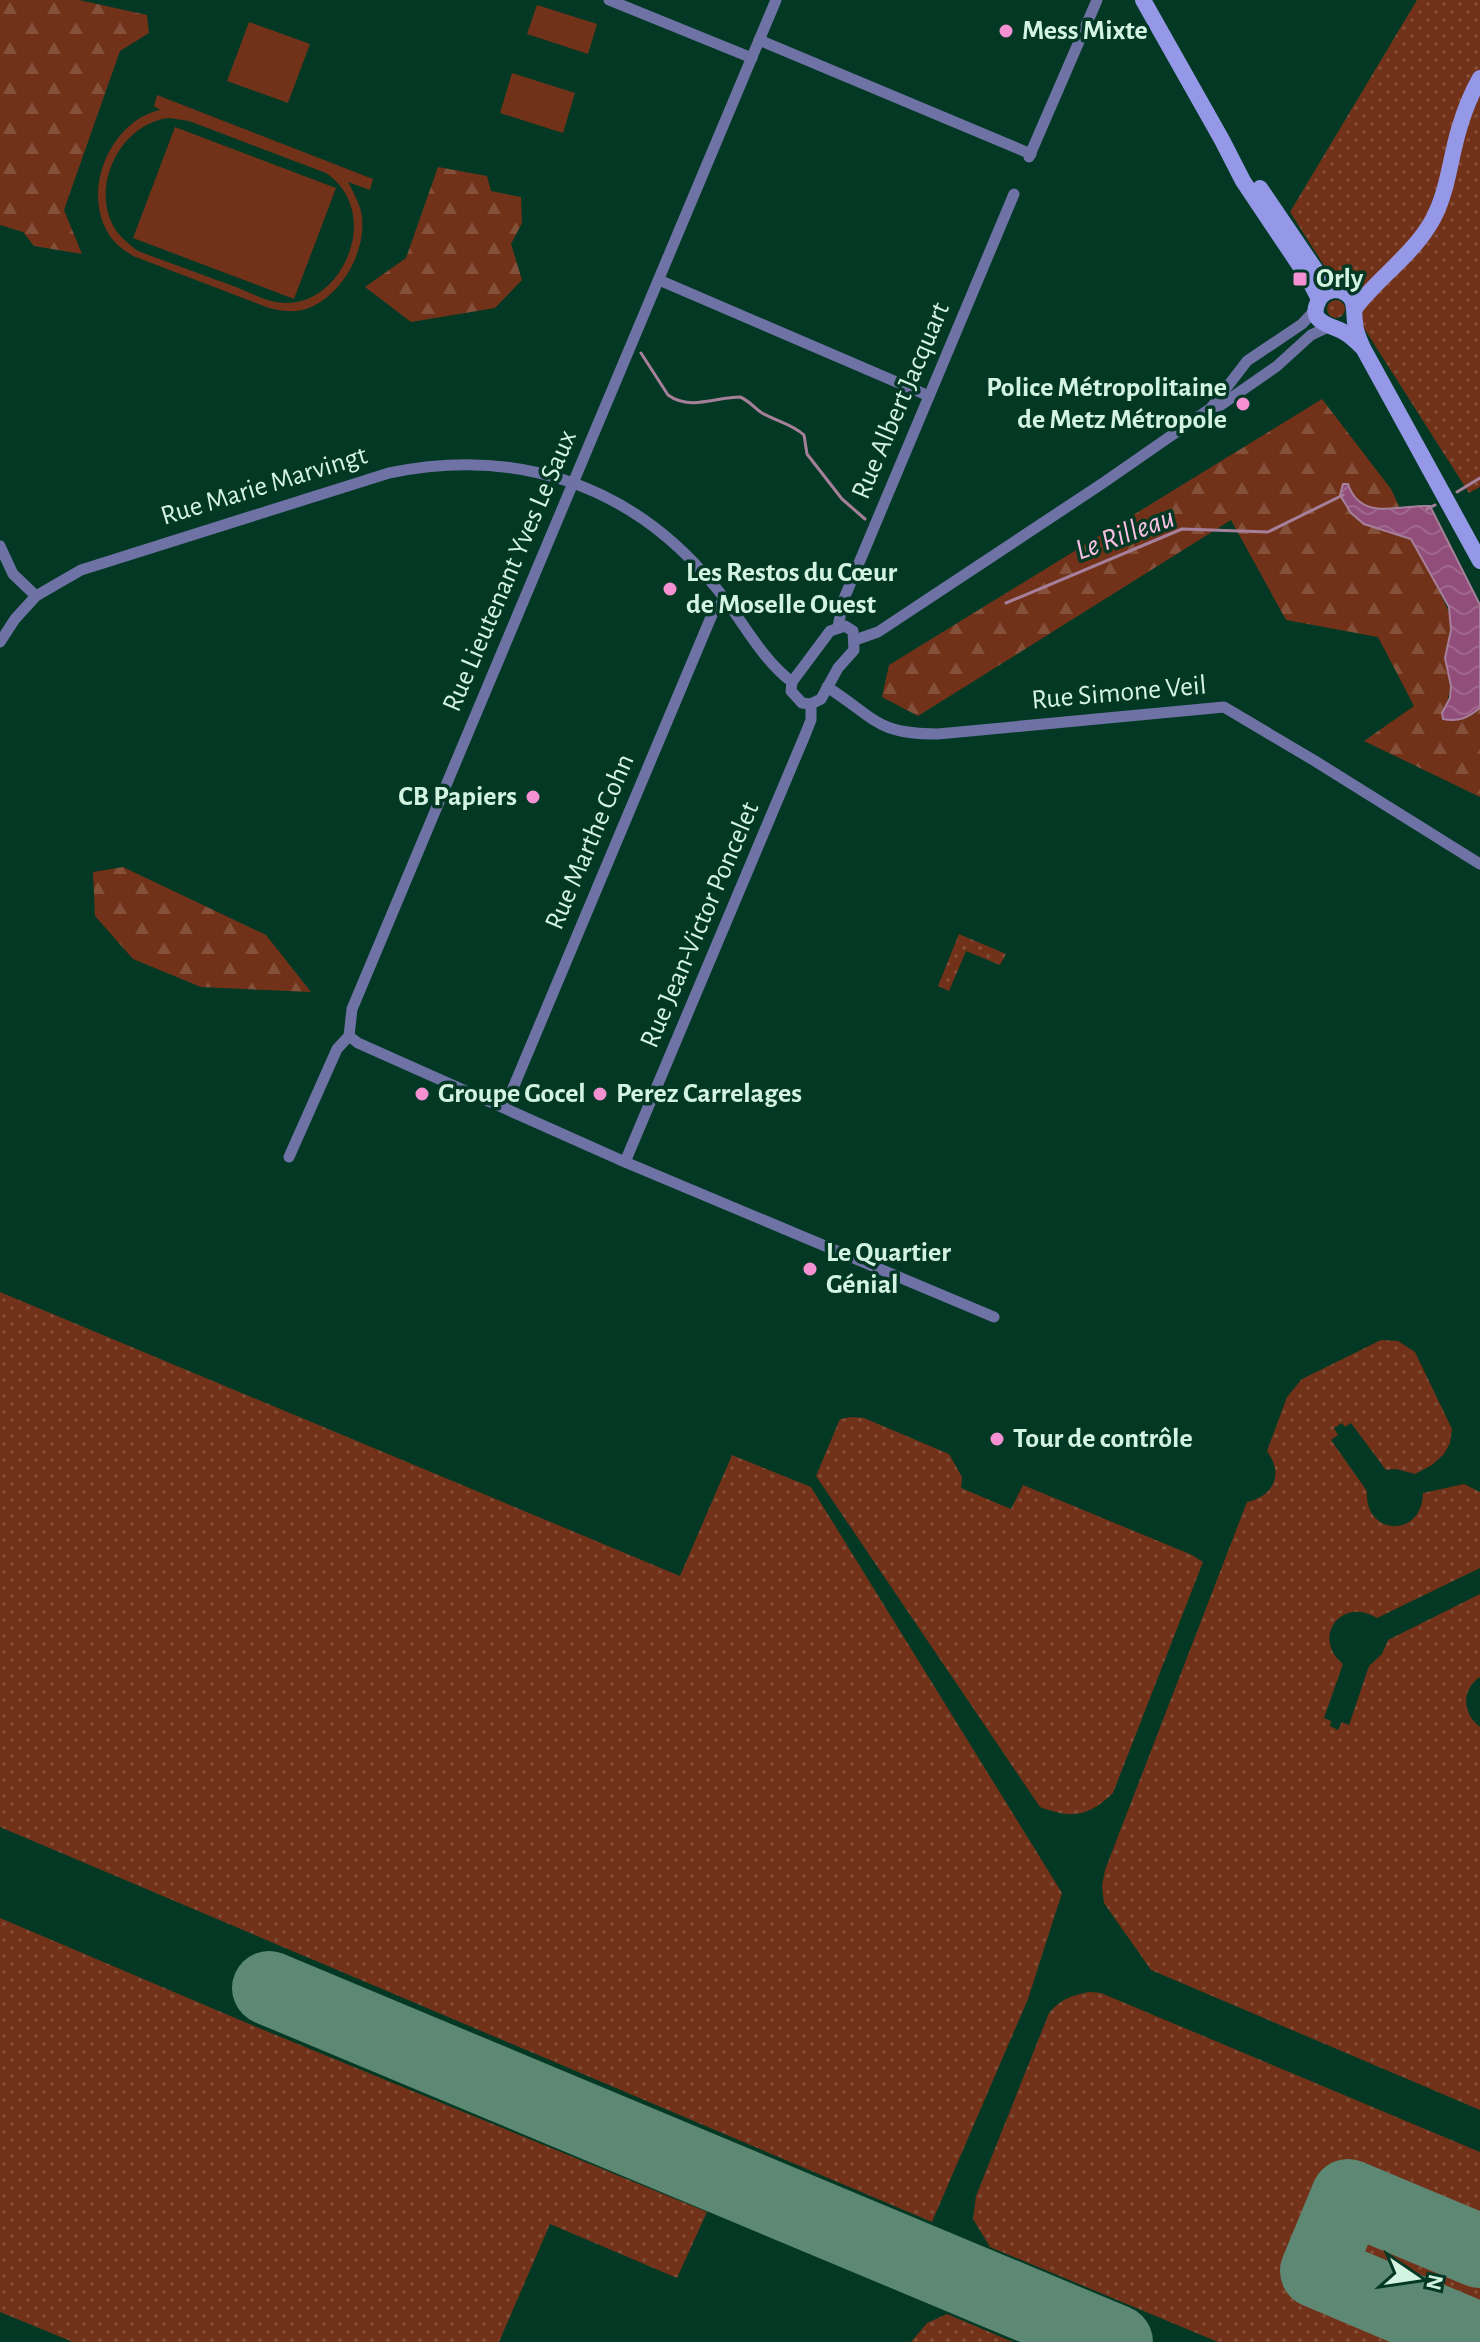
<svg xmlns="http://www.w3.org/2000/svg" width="1480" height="2342" font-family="'Alegreya Sans',sans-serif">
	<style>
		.grass { fill: url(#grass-dots) }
		.forest { fill: url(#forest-firs) }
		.pitch { fill: #713219; fill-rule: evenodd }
		.water { fill: url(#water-waves); stroke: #a6809a; stroke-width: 2 }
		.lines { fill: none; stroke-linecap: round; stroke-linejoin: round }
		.stream { stroke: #a6809a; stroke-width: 3 }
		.runway { stroke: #5c8874; stroke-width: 74 }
		.minor { stroke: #6f72a4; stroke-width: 11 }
		.secondary { stroke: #9498e6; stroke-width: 16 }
		.poi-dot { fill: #f591d3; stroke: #033924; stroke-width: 3 }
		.labels { text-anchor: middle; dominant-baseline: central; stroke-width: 7; stroke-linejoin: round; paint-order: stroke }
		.poi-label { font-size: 28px; font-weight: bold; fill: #d4f4e2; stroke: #033924; text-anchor: start }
		.street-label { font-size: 28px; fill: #d4f4e2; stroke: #033924 }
		.water-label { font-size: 30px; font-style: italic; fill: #fdc1e6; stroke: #033924 }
	</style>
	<defs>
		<pattern id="grass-dots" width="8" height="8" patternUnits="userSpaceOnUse" patternTransform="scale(2)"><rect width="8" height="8" fill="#713219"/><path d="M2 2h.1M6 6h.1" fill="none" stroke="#84503a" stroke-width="1.8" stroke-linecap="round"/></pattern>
		<pattern id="forest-firs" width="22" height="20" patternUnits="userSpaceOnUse" patternTransform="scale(2)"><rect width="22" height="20" fill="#713219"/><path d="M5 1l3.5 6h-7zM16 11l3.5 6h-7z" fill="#84503a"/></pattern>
		<pattern id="water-waves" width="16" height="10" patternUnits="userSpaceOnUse" patternTransform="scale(2)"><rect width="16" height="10" fill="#924e7b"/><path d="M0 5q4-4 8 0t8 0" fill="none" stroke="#a0688d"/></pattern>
	</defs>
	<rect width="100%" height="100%" fill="#033924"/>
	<g class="grass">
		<path d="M1417 0H1480V487L1469 493 1290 212Z"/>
		<circle cx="1336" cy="309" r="9"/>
		<path d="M959 934 1006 954 1000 965 966 951 949 991 938 986Z"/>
		<path d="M0 1292 680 1576 732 1455 811 1487 1062 1893 1028 1999 932 2222 0 1827Z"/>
		<path d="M1381 1340 1398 1341 1415 1352 1452 1429 1450 1443 1444 1454 1432 1465 1415 1474 1396 1469 1386 1470 1351 1423 1345 1427 1342 1423 1334 1428 1338 1435 1331 1440 1367 1491C1364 1536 1422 1539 1423 1493L1464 1484 1480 1492V1568L1377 1618C1341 1596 1311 1638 1343 1664L1324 1718 1331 1721 1330 1726 1338 1730 1342 1722 1349 1725 1369 1666 1382 1654 1388 1640 1480 1594V1677C1461 1690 1462 1713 1480 1727V2110L1151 1970 1104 1903 1102 1886 1105 1870 1247 1502C1274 1496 1284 1474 1267 1451L1287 1397 1302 1379Z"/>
		<path d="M852 1417 864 1418 949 1454 962 1477 961 1488 1011 1509 1023 1485 1192 1555 1203 1562 1113 1793C1088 1817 1072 1819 1040 1807L816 1476 840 1419Z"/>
		<path d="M0 1918 254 2026 707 2212 677 2278 550 2224 499 2342H73L0 2312Z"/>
		<path d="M1090 1992 1101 1993 1480 2152V2342H1218L990 2247 973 2219 976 2196 1049 2013C1061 1999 1072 1995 1090 1992Z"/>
		<path d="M947 2314 1013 2342H911L927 2323Z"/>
	</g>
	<g class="forest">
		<path d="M0 0H79L147 15 149 33 120 51 64 210 82 254 34 246 23 232 0 225Z"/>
		<path d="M438 167 487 176 491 191 521 197 522 223 511 244 522 280 495 308 411 322 365 287 406 258Z"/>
		<path d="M1322 399 1391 489 1449 612 1451 630 1445 658 1451 686 1443 719 1468 717 1480 708V797L1364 741 1414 706 1378 637 1286 620 1231 520 918 716 882 697 889 665Z"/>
		<path d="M123 867 266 935 311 992 201 987 133 959 95 916 93 872Z"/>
	</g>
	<g class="pitch">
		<path d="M537 5 597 24 588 54 527 34Z"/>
		<path d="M249 22 310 44 288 103 227 81Z"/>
		<path d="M512 73 575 93 563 133 500 113Z"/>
		<path d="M157 95 373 179 370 190 348 182C353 191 358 201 361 211 369 248 342 297 306 309 294 313 281 311 269 308L133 256C124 250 116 245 110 236 80 192 110 121 160 110L154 106ZM169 118 189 121 326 173C348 188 357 212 353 238 347 272 320 305 283 303 267 302 251 293 236 287 203 275 170 263 138 251 129 244 121 238 115 229 89 186 121 123 169 118Z"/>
		<path d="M175 127 336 188 294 299 133 238Z"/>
	</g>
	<path class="water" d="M1343 484H1348C1361 523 1402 504 1430 506L1480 605V708C1467 718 1460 722 1443 719L1442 713 1450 698 1451 686 1445 658 1451 630 1449 607 1411 539 1364 524 1351 513 1340 495Z"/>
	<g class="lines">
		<g class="stream">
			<path d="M641 353 668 395C690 411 716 397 740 397 750 401 754 408 762 413 776 421 792 424 804 435L807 454 842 499 865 519"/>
			<path d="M1457 492 1480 478"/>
			<path d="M1427 509 1435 505"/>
			<path d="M1006 603 1182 529 1268 532 1343 495"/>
		</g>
		<g class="runway">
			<path d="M269 1988 1116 2342"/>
			<path d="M1480 2251 1348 2196 1317 2271 1480 2340"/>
		</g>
		<g class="minor">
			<path d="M609 0 752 58"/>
			<path d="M759 40 1031 154"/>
			<path d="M1029 157 1097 0"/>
			<path d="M659 280 929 396"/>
			<path d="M1211 408 1247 361 1302 324 1316 309"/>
			<path d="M0 546 13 574 36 596"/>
			<path d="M845 626 853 631 854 650 838 668 821 699 811 704 802 703 791 691 792 682 830 631Z"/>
			<path d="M838 627 843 601 1014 194"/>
			<path d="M855 640 878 632 1103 483 1211 408 1221 405 1277 366 1311 335 1328 327"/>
			<path d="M0 642 15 619 36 596 81 570 389 473C515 447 629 483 712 583 740 615 758 656 792 682"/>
			<path d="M827 687C876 718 875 734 938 734L1224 707 1315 761 1480 864"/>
			<path d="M349 1036 358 1043 625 1162 994 1317"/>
			<path d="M505 1107 714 610 725 600"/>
			<path d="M289 1157 337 1049 349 1036 352 1009 776 0"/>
			<path d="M625 1162 805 735 811 720V704"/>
		</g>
		<g class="secondary">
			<path d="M1143 0 1222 140 1243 181 1308 278 1319 299"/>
			<path d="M1260 188 1321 278 1334 289"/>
			<path d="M1356 307C1380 276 1414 254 1433 219 1448 191 1450 159 1459 129 1464 112 1471 94 1480 78"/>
			<path d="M1363 348C1357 342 1350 335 1342 331 1330 325 1308 322 1318 302 1322 292 1330 290 1339 290 1357 297 1353 306 1355 322 1355 331 1359 339 1363 348L1480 561"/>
		</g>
	</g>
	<g class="poi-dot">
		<circle cx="1006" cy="31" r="8"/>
		<rect x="1292" y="271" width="16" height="16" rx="4"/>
		<circle cx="1243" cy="404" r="8"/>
		<circle cx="670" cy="589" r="8"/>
		<circle cx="533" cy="797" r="8"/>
		<circle cx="422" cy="1094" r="8"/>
		<circle cx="600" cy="1094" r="8"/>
		<circle cx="810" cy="1269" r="8"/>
		<circle cx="997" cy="1439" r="8"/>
	</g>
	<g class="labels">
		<g class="poi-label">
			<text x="1022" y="31">Mess Mixte</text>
			<text x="1316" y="279">Orly</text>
			<text x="1227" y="388" text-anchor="end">Police Métropolitaine<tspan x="1227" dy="32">de Metz Métropole</tspan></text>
			<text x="686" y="573">Les Restos du Cœur<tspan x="686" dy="32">de Moselle Ouest</tspan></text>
			<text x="517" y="797" text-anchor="end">CB Papiers</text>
			<text x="438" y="1094">Groupe Gocel</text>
			<text x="616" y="1094">Perez Carrelages</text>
			<text x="826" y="1253">Le Quartier<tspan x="826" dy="32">Génial</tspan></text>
			<text x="1013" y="1439">Tour de contrôle</text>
		</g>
		<g class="street-label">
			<text transform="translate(901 401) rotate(-67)">Rue Albert Jacquart</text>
			<text transform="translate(264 486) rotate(-17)">Rue Marie Marvingt</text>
			<text transform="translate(510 571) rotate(-67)">Rue Lieutenant Yves Le Saux</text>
			<text transform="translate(1119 693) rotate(-5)">Rue Simone Veil</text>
			<text transform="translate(590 842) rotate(-67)">Rue Marthe Cohn</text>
			<text transform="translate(700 925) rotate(-67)">Rue Jean-Victor Poncelet</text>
		</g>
		<g class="water-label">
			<text transform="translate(1125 534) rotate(-20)">Le Rilleau</text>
		</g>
	</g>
	<g transform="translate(1416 2278) rotate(103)" stroke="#033924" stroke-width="6" paint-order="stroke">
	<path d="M0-6L14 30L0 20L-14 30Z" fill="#d4f4e2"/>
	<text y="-12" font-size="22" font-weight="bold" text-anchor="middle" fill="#d4f4e2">N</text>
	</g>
</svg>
